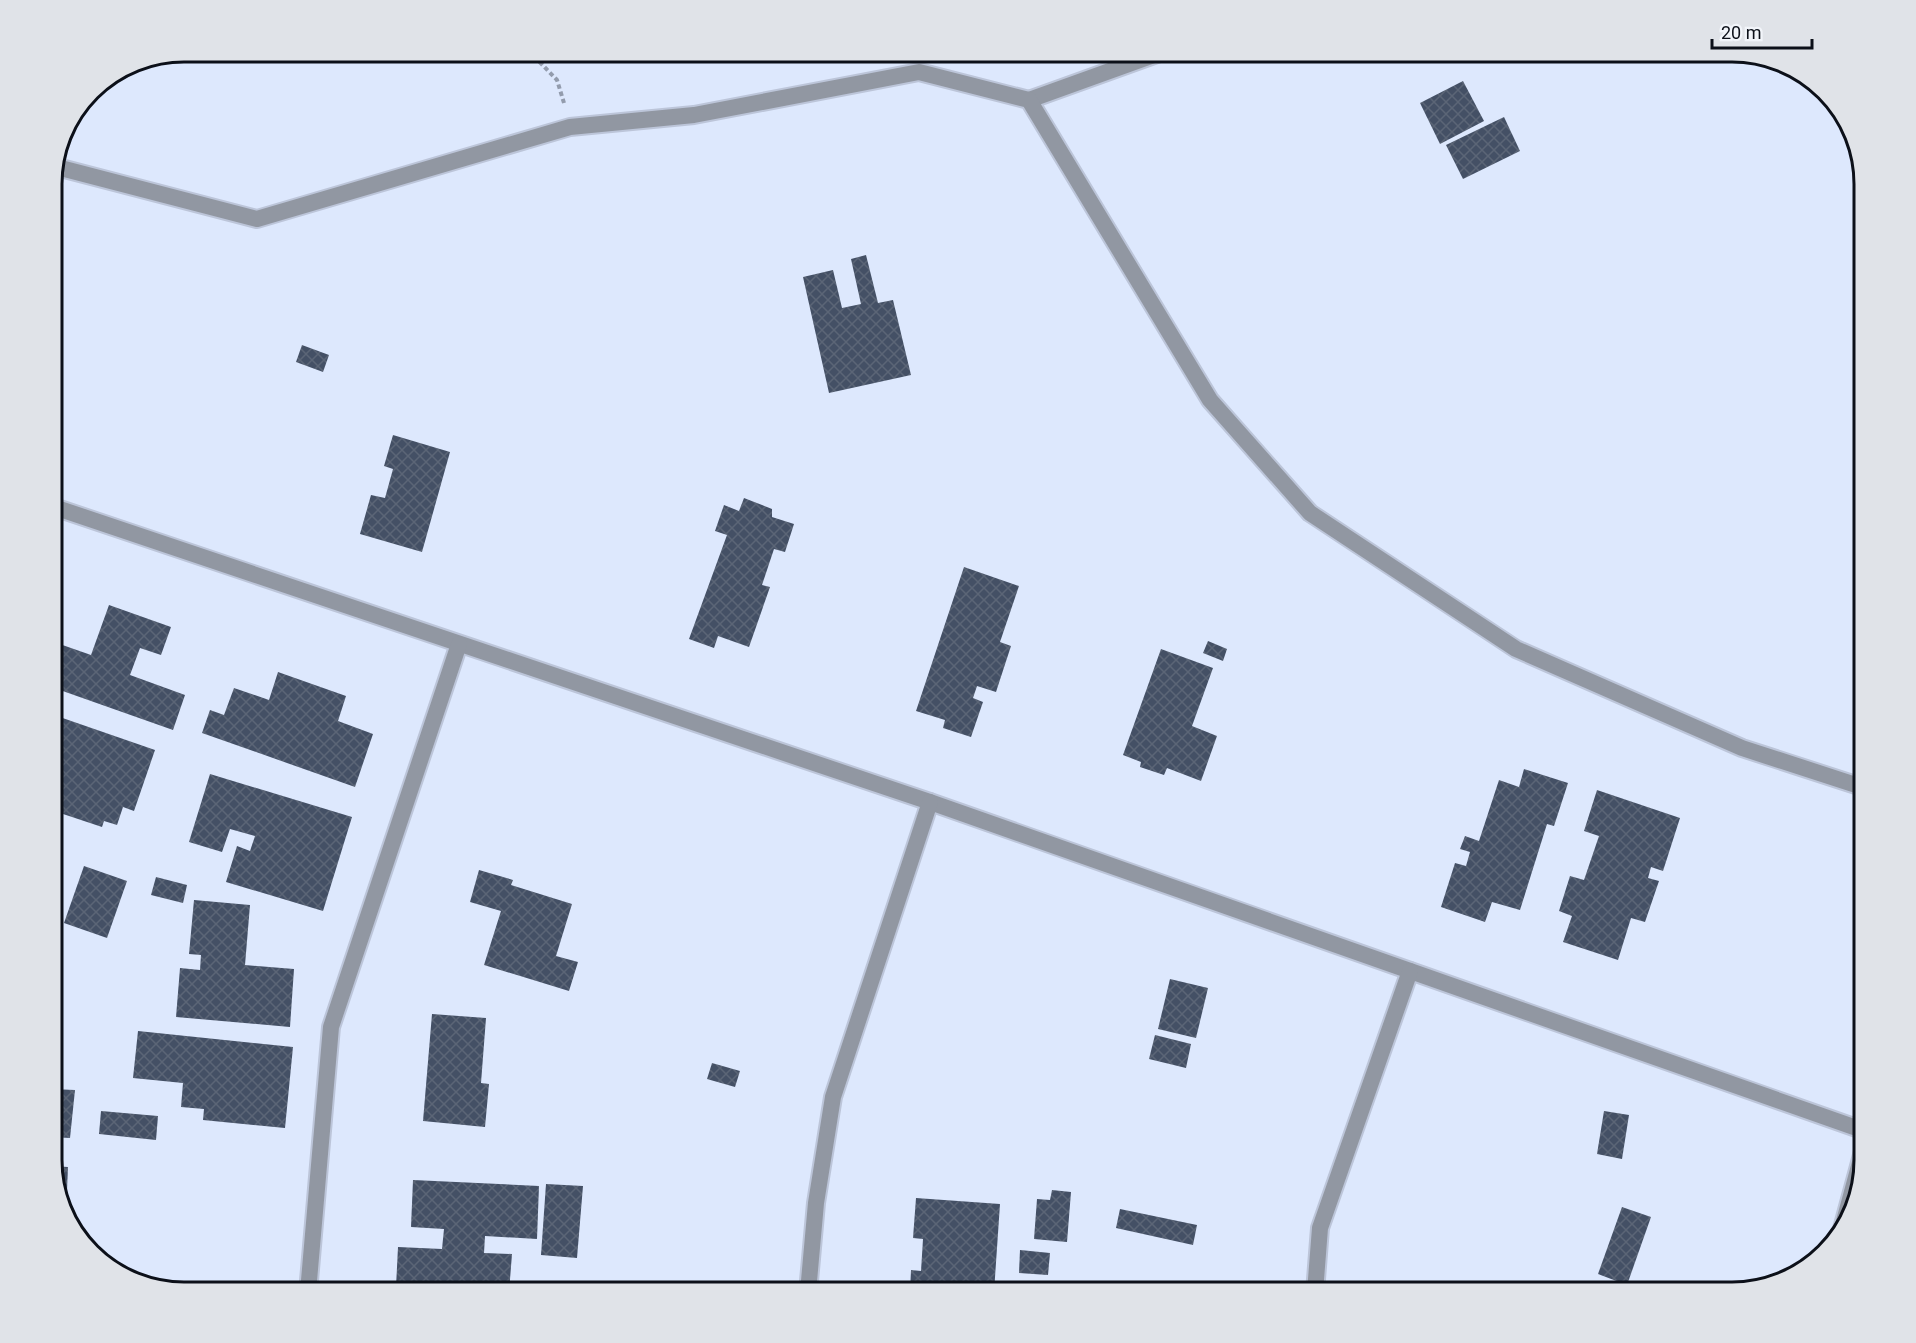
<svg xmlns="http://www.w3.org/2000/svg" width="1916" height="1343" font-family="Roboto,sans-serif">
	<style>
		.building { fill: url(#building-cross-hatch) }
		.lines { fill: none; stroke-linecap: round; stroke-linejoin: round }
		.service-casing { stroke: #bcc5d9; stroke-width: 20 }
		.minor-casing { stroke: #bcc5d9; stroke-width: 20 }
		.path { stroke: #939cad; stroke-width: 4; stroke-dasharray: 4.5 3; stroke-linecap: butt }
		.service { stroke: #9197a2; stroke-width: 16 }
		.minor { stroke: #9197a2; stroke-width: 16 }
		.rim { fill: none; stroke: #0c1019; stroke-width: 3 }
	</style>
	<defs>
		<pattern id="building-cross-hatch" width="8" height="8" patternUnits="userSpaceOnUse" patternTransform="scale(1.5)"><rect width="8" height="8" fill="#445065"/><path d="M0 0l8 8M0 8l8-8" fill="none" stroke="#5b6576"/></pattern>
	</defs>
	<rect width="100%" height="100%" fill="#dde8fd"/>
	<g class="building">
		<path d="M1463 81 1484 121 1440 144 1420 103Z"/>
		<path d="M1504 117 1520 151 1463 179 1446 145Z"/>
		<path d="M866 255 878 303 893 300 911 375 829 393 803 277 833 270 842 308 861 304 851 259Z"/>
		<path d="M302 345 329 355 323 372 296 362Z"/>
		<path d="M393 435 450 452 422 552 360 534 371 495 385 498 393 469 384 466Z"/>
		<path d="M744 498 772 509V517L794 524 785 552 774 549 762 585 770 587 749 647 718 636 714 648 689 639 727 535 715 531 724 505 739 511Z"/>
		<path d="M964 567 1019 586 1000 642 1011 646 996 692 977 686 973 698 983 702 971 737 943 728 945 720 916 711Z"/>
		<path d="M109 605 171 627 161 655 140 648 130 675 185 695 173 730 57 689 54 698 51 697V641L91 655Z"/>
		<path d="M1208 641 1227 649 1223 661 1203 653Z"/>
		<path d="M1161 649 1213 668 1192 726 1217 736 1201 781 1167 768 1164 775 1140 767 1141 762 1123 755Z"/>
		<path d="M278 672 346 696 338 721 373 734 355 787 202 733 210 710 224 715 234 688 269 700Z"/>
		<path d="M51 714 155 750 134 811 123 807 117 825 104 821 102 827 51 810Z"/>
		<path d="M1524 769 1568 783 1554 826 1547 824 1520 910 1492 902 1485 922 1441 907 1455 863 1466 866 1470 852 1460 849 1465 836 1479 841 1499 780 1519 787Z"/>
		<path d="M210 774 352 817 323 911 226 882 237 846 250 851 255 836 230 829 222 852 189 842Z"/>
		<path d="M1597 790 1680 818 1663 871 1651 867 1648 878 1659 881 1645 922 1631 918 1618 960 1563 942 1572 916 1559 911 1570 876 1584 880 1599 836 1584 831Z"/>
		<path d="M84 866 127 881 107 938 64 923Z"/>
		<path d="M479 870 513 880 511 885 572 904 556 956 578 962 569 991 484 965 501 911 470 902Z"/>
		<path d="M156 877 187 885 183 903 151 895Z"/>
		<path d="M194 900 250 905 245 965 294 969 290 1027 176 1017 180 968 200 970 201 955 189 954Z"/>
		<path d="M1170 979 1208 988 1196 1038 1158 1029Z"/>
		<path d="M432 1014 486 1018 481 1083 489 1084 485 1127 423 1121Z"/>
		<path d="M138 1031 293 1047 285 1128 203 1120 204 1109 181 1107 183 1083 133 1078Z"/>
		<path d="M1155 1035 1191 1044 1186 1068 1149 1059Z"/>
		<path d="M712 1063 740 1071 735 1087 707 1079Z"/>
		<path d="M51 1089 75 1090 70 1138 51 1137Z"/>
		<path d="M101 1111 158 1116 156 1140 99 1134Z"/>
		<path d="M1604 1111 1629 1115 1622 1159 1597 1154Z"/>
		<path d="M51 1166 68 1167 66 1214 51 1168Z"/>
		<path d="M413 1180 539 1186 537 1239 485 1236 484 1253 512 1254 509 1292 396 1287 398 1247 442 1249 444 1229 411 1227Z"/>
		<path d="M546 1184 583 1186 577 1258 541 1255Z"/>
		<path d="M1052 1190 1071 1192 1067 1242 1034 1239 1037 1199 1050 1200Z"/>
		<path d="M916 1198 1000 1204 994 1292H910L911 1270 921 1271 923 1239 913 1238Z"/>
		<path d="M1622 1207 1651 1217 1627 1285 1598 1274Z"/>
		<path d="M1120 1209 1197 1225 1193 1245 1116 1228Z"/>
		<path d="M1020 1250 1050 1253 1048 1275 1019 1273Z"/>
		<path d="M1447 1283 1477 1285V1292H1446Z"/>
	</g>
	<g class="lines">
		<defs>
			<g id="service">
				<path d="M1029 100 1165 51"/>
				<path d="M53 166 257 219 570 127 694 115 919 72 1029 100 1210 400 1310 513 1516 649 1742 748 1865 788"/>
			</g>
			<g id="minor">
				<path d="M51 506 930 802 1865 1131"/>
				<path d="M1840 1236 1865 1144"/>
				<path d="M308 1292 331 1027 459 644"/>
				<path d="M808 1292 816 1203 833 1097 930 802"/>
				<path d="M1315 1292 1320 1228 1410 971"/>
			</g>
		</defs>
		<use href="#service" class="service-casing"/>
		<use href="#minor" class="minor-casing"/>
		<path class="path" d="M529 51 557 80 564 103"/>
		<use href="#service" class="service"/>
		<use href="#minor" class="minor"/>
	</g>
	<path d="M0 0H1916V1343H0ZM184 62H1732A122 122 0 0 1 1854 184V1160A122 122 0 0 1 1732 1282H184A122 122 0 0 1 62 1160V184A122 122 0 0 1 184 62Z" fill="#e0e3e8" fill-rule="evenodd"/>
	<path class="rim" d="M184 62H1732A122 122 0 0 1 1854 184V1160A122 122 0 0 1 1732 1282H184A122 122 0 0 1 62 1160V184A122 122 0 0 1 184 62Z"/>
	<path d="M1712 39v9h100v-9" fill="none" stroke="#0c1019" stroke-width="3"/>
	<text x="1721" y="39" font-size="18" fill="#0c1019" stroke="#f2f5fa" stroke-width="4.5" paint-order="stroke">20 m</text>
</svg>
